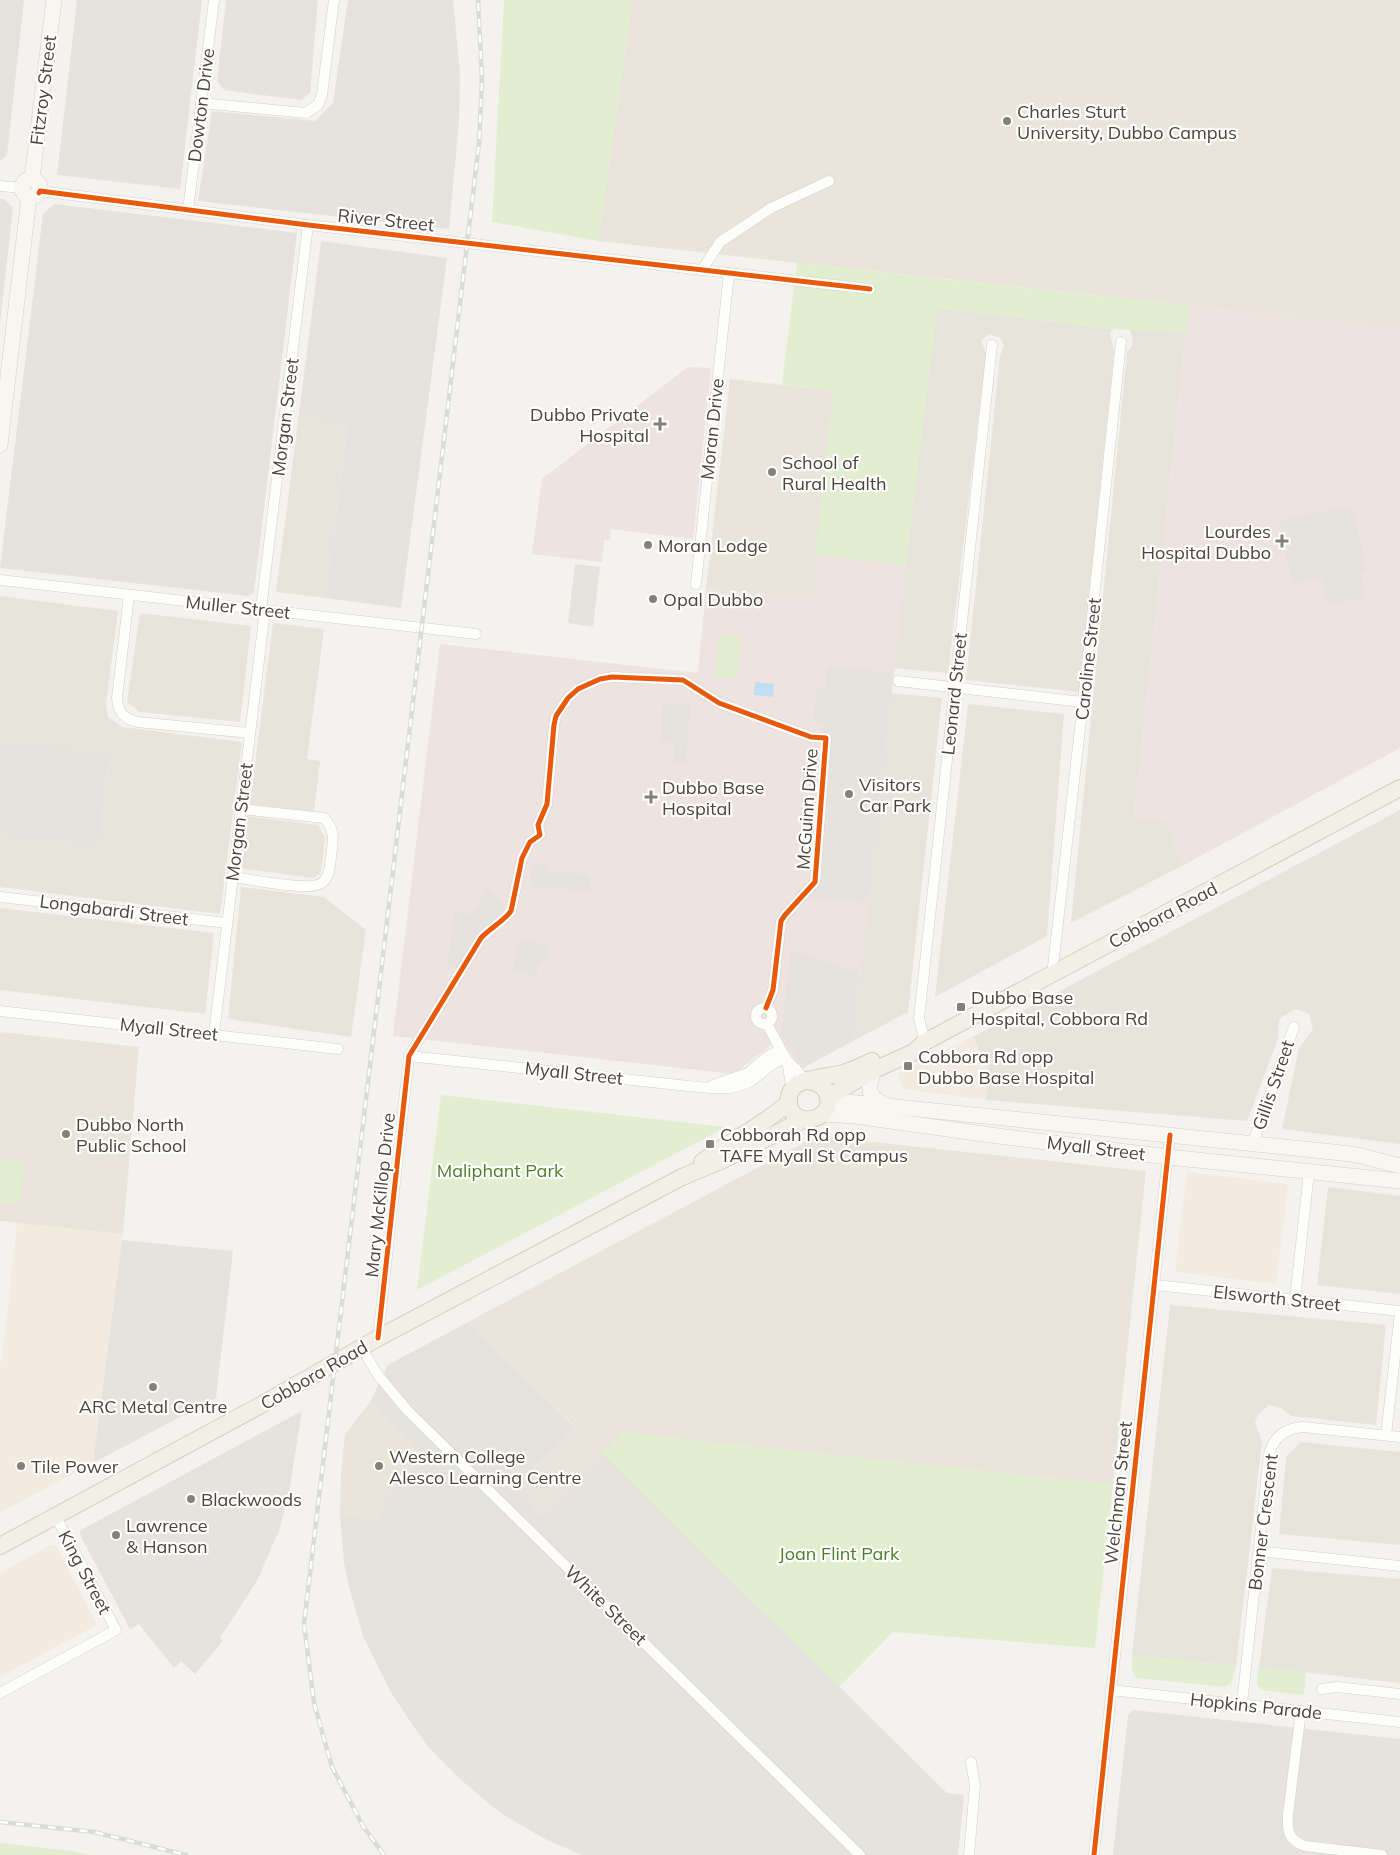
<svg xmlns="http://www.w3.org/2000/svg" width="1400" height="1855" font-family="Mulish,sans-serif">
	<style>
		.residential { fill: #e7e4dc }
		.commercial { fill: #f3ebdf }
		.industrial { fill: #e6e2de }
		.education { fill: #eae5da }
		.medical { fill: #eee3df }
		.green { fill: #e1eecf }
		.parking { fill: #e6e3df }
		.water { fill: #c0ddf1 }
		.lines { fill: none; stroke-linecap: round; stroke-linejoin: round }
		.street-casing { stroke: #d2d0cb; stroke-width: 11 }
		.secondary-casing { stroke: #d3cfc5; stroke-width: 16 }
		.primary-casing { stroke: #d6cebb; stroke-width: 18 }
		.street { stroke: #fdfdfc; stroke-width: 10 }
		.secondary { stroke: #f7f6f1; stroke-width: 15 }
		.primary { stroke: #f2efe6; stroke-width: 16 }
		.rail-casing { stroke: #dbdbda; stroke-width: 4.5 }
		.rail { stroke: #fff; stroke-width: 2.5; stroke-dasharray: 8; stroke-linecap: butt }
		.cycleway-casing { stroke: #fff; stroke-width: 8 }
		.cycleway { stroke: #e8590c; stroke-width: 5 }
		.poi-dot { fill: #868178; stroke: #fff; stroke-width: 2 }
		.labels { text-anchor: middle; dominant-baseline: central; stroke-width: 4.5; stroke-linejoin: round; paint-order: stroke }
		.street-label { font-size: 18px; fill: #4b4439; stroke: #fff }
		.poi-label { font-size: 18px; fill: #4b4439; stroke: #fff; text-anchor: start }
		.park-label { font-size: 18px; fill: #4a7f2a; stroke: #fff }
	</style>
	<rect width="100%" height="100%" fill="#f4f2ee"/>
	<g class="residential">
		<path d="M937 308 1115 329 1110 332 1114 352 1079 692 966 680 1000 356 1004 346 1001 338 989 334 981 341 986 353 948 673 893 668Z"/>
		<path d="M1129 329 1186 333 1134 818 1167 821 1182 866 1071 923 1127 352 1132 346 1133 338Z"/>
		<path d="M299 414 348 420 325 598 276 592Z"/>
		<path d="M0 596 118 611 106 704 108 717 122 727 242 742 220 914 0 887V833L99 845 110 757 0 743Z"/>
		<path d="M140 613 251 626 240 722 140 712 127 702Z"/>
		<path d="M273 623 324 629 307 759 320 761 314 812 250 804Z"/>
		<path d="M891 693 942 698 908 1012 853 1041Z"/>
		<path d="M968 704 1064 714 1047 936 935 997Z"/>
		<path d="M1400 810V1144L1282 1129 1299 1048 1313 1030 1309 1014 1296 1009 1280 1018 1278 1029V1039L1247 1121 986 1100 989 1071 973 1037Z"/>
		<path d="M246 816 318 825 325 837 321 873 313 878 239 868Z"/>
		<path d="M241 887 324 897 366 930 351 1037 228 1019Z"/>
		<path d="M0 908 214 933 205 1014 0 990Z"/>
		<path d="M1328 1187 1400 1196V1294L1317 1285Z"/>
		<path d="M1170 1305 1386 1325 1376 1425 1291 1416 1281 1408 1269 1405 1258 1415 1255 1423 1262 1442 1236 1666 1132 1655Z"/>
		<path d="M1301 1442 1400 1452V1545L1279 1534 1286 1457Z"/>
		<path d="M1272 1568 1400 1579V1683L1259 1667Z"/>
	</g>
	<g class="commercial">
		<path d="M973 1036 989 1071 986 1100 903 1089 897 1074Z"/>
		<path d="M1187 1172 1288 1184 1276 1284 1175 1272Z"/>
		<path d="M17 1223 123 1234 93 1463 0 1513V1361H2Z"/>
		<path d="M51 1545H55L57 1547 96 1623 95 1626 0 1677V1573Z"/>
	</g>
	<g class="industrial">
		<path d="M0 0H24L7 155 0 161Z"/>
		<path d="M77 0H202L180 189 57 175Z"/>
		<path d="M226 0H318L310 93 301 100 224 90 217 81Z"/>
		<path d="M348 0H453L460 73 459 122 449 229 198 201 212 111 315 121 333 103Z"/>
		<path d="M0 199H4L13 208 0 324Z"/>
		<path d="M54 204 297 233 254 592 249 596 0 568 43 214Z"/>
		<path d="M321 241 447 258 401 608 325 598 348 421 299 414Z"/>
		<path d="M0 743 110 756 99 845 0 833Z"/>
		<path d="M122 1240 233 1251 216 1398 93 1463Z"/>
		<path d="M468 1322 575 1427 514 1488 542 1516 603 1454 947 1793 964 1795 958 1855H582L547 1840 512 1820 493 1807 460 1779 429 1748 416 1730 390 1691 363 1636 349 1587 344 1563 340 1515 380 1520 383 1500 425 1457 370 1402 388 1365Z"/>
		<path d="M302 1411 290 1486 280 1528 257 1581 220 1638 223 1641 195 1674 181 1661 174 1668 139 1624 130 1629 80 1535 81 1530Z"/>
		<path d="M1133 1710 1400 1739V1855H1113L1128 1715Z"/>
	</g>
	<g class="education">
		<path d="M632 0H1400V329L598 241Z"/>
		<path d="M730 379 834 390 812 598 706 589Z"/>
		<path d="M0 1032 139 1047 123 1234 0 1221Z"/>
		<path d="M817 1136 1146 1171 1113 1485 624 1433 542 1516 514 1489 575 1426 468 1322Z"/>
		<path d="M370 1402 426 1457 383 1500 380 1520 340 1515 341 1474 345 1435Z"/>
	</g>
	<g class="medical">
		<path d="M1189 306 1400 329V748L1182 866 1167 821 1134 818Z"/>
		<path d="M688 367 711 368 693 539 611 529 610 540H604L602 562 532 554 542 479Z"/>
		<path d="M816 555 906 565 853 1041 801 1069 779 1039 734 1074 393 1036 440 644 698 673 706 589 812 598Z"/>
	</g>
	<g class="green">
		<path d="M504 0H632L598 241 492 222Z"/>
		<path d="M797 263 1189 306 1186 333 1115 329 937 308 906 565 816 555 834 390 782 384Z"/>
		<path d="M719 634 741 637 737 679 715 677Z"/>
		<path d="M441 1095 726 1127 417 1290Z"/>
		<path d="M0 1160 24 1162 19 1204 0 1202Z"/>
		<path d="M624 1433 1113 1485 1095 1648 893 1632 839 1687 603 1454Z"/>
		<path d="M1132 1655 1236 1666 1231 1683 1225 1687 1137 1678 1132 1672Z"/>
		<path d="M1259 1667 1306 1672 1304 1695 1262 1690 1257 1685Z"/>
		<path d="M0 1843 72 1851 90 1855H0Z"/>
	</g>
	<g class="parking">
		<path d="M1353 506 1366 571 1360 572 1365 597 1327 606 1322 578 1292 584 1279 520Z"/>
		<path d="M575 564 600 567 593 627 568 623Z"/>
		<path d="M827 666 893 673 868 902 810 898 823 724 814 723 816 689H825Z"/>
		<path d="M663 703 690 704 686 763H673L674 742 662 741Z"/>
		<path d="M532 863 547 864V871L591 874 589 891 530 886Z"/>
		<path d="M488 890 502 900 504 911 485 928 458 969 448 964 454 912 466 914 471 913Z"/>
		<path d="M522 942 548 944 547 962H541V966H537V976L513 971 516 947Z"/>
		<path d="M791 950 860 973 853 1041 804 1067 781 1034Z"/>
	</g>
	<path class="water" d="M755 682 774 684 773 697 754 695Z"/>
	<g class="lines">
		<defs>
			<g id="street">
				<path d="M201 103 306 113 318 105 322 95 334 0"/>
				<path d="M0 186 22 188"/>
				<path d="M40 191 308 225 870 289"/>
				<path d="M188 210 214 0"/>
				<path d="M702 270 720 242 771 208 829 181"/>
				<path d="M0 580 476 634"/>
				<path d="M696 584 729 273"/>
				<path d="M129 595 117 698C118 712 123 718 137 722L250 733"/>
				<path d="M261 609 308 225"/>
				<path d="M898 681 1083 702"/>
				<path d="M233 877C250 879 312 893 323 882 330 876 330 865 331 857 333 840 336 831 324 818L241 809"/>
				<path d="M0 897 227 923"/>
				<path d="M1052 975 1083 702 1121 342"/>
				<circle cx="764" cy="1016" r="8"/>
				<path d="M0 1011 338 1049"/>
				<path d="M767 1024 787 1061 796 1069 805 1081"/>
				<path d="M214 1034 265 610"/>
				<path d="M925 1042 919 1018 992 345"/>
				<path d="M409 1056 679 1085C702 1087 729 1093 749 1082 765 1073 766 1064 785 1059"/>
				<path d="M787 1061 792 1090"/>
				<path d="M713 1085 748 1073 768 1056 780 1050"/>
				<path d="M1253 1143 1294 1027"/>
				<path d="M1155 1285 1400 1311"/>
				<path d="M1295 1299 1309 1172"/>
				<path d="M378 1338 409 1056 481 938C490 928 503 922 511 911L522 858 530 842 540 835 538 825 547 804 554 725 556 716 568 698 578 689 600 679 612 677 683 680 719 703 811 737 826 738 815 882 785 915 781 921 773 990 766 1008"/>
				<path d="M361 1347 378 1375 407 1410 860 1855"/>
				<path d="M1386 1435 1400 1313"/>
				<path d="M1259 1551 1400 1566"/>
				<path d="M1322 1689 1337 1687 1400 1694"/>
				<path d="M1111 1690 1400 1722"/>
				<path d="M0 1693 116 1630 55 1515"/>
				<path d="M1242 1704 1269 1454C1274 1437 1285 1428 1303 1427L1400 1437"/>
				<path d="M1301 1711 1288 1814C1287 1831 1288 1840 1305 1846L1382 1855"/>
				<path d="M969 1855 975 1785 971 1762"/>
				<path d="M1094 1855 1170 1135"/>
			</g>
			<g id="secondary">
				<circle cx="31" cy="188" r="9"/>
				<path d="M32 179 54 0"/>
				<path d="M0 445 29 197"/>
				<path d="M874 1070C867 1089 867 1097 886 1105"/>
				<path d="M828 1100 1333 1152 1358 1155 1400 1166"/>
				<path d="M823 1114 855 1116 998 1136 1168 1157 1400 1181"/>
			</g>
			<g id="primary">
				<path d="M808 1081C817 1082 825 1086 828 1096 834 1122 791 1129 789 1103 788 1098 790 1092 793 1088 802 1077 830 1077 843 1073 853 1070 863 1065 872 1061"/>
				<path d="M828 1097 874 1070 914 1052 925 1042 1400 788"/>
				<path d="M702 1162C730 1141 763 1126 789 1102"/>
				<path d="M0 1546 261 1405 378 1338 550 1247 682 1177 723 1160 803 1120"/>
			</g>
		</defs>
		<use href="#street" class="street-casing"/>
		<use href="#secondary" class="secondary-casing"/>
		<use href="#primary" class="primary-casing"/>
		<use href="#street" class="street"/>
		<use href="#secondary" class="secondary"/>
		<use href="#primary" class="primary"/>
		<defs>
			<g id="rail">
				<path d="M0 1822 94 1832 186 1855"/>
				<path d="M384 1855 363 1826 332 1767 314 1703 304 1624 479 143 482 80 478 0"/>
			</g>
		</defs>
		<use href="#rail" class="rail-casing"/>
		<use href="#rail" class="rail"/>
		<defs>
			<g id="cycleway">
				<path d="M39 193 40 191 308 225 870 289"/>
				<path d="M378 1338 409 1056 481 938C490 928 503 922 511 911L522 858 530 842 540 835 538 825 547 804 554 725 556 716 568 698 578 689 600 679 612 677 683 680 719 703 811 737 826 738 815 882 785 915 781 921 773 990 766 1008"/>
				<path d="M1094 1855 1170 1135"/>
			</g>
		</defs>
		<use href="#cycleway" class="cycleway-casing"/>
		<use href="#cycleway" class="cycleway"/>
	</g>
	<g class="poi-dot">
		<circle cx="1007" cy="121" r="5"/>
		<path d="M657.5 416.5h5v5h5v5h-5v5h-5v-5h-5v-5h5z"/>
		<circle cx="772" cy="472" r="5"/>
		<path d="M1279.5 533.5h5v5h5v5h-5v5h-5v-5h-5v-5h5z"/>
		<circle cx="648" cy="545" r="5"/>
		<circle cx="653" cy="599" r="5"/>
		<circle cx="849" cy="794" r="5"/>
		<path d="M648.5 789.5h5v5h5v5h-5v5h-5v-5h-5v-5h5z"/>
		<rect x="956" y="1002" width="10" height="10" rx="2.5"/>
		<rect x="903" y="1061" width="10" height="10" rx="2.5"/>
		<circle cx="66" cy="1134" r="5"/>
		<rect x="705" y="1139" width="10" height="10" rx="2.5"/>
		<circle cx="153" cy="1387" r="5"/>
		<circle cx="21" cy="1466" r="5"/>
		<circle cx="379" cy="1466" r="5"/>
		<circle cx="191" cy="1499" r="5"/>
		<circle cx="116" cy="1535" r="5"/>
	</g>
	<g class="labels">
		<g class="street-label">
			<text transform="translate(43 90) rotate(-83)">Fitzroy Street</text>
			<text transform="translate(201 105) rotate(-83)">Dowton Drive</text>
			<text transform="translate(386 220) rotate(6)">River Street</text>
			<text transform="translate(285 417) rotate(-83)">Morgan Street</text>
			<text transform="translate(712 429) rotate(-84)">Moran Drive</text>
			<text transform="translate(238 607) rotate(6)">Muller Street</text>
			<text transform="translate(1088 659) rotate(-84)">Caroline Street</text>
			<text transform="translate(954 694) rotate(-84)">Leonard Street</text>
			<text transform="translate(807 809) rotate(-86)">McGuinn Drive</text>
			<text transform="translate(239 822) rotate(-83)">Morgan Street</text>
			<text transform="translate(114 910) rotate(7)">Longabardi Street</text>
			<text transform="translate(1163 915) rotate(-28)">Cobbora Road</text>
			<text transform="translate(169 1029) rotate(6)">Myall Street</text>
			<text transform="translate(574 1073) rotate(6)">Myall Street</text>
			<text transform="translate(1273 1085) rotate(-71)">Gillis Street</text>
			<text transform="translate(1096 1148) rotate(7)">Myall Street</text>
			<text transform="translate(380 1195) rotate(-84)">Mary McKillop Drive</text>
			<text transform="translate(1277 1298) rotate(6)">Elsworth Street</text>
			<text transform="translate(314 1375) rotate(-30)">Cobbora Road</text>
			<text transform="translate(1118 1493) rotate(-84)">Welchman Street</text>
			<text transform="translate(1263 1522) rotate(-83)">Bonner Crescent</text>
			<text transform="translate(85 1572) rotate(62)">King Street</text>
			<text transform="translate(606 1605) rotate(44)">White Street</text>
			<text transform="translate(1256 1706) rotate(6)">Hopkins Parade</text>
		</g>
		<g class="poi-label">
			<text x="1017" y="111">Charles Sturt<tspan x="1017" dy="21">University, Dubbo Campus</tspan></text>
			<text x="649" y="414" text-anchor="end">Dubbo Private<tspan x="649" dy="21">Hospital</tspan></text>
			<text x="782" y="462">School of<tspan x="782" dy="21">Rural Health</tspan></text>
			<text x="1271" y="531" text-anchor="end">Lourdes<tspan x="1271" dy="21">Hospital Dubbo</tspan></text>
			<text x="658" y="545">Moran Lodge</text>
			<text x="663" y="599">Opal Dubbo</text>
			<text x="859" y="784">Visitors<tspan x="859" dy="21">Car Park</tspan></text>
			<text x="662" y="787">Dubbo Base<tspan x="662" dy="21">Hospital</tspan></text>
			<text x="971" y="997">Dubbo Base<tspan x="971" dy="21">Hospital, Cobbora Rd</tspan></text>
			<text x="918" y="1056">Cobbora Rd opp<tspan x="918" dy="21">Dubbo Base Hospital</tspan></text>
			<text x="76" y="1124">Dubbo North<tspan x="76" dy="21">Public School</tspan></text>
			<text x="720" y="1134">Cobborah Rd opp<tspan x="720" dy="21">TAFE Myall St Campus</tspan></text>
			<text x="153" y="1406" text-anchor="middle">ARC Metal Centre</text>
			<text x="389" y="1456">Western College<tspan x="389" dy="21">Alesco Learning Centre</tspan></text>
			<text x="31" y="1466">Tile Power</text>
			<text x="201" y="1499">Blackwoods</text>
			<text x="126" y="1525">Lawrence<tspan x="126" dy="21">&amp; Hanson</tspan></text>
		</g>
		<g class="park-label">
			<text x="500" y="1170">Maliphant Park</text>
			<text x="839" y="1553">Joan Flint Park</text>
		</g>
	</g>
</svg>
